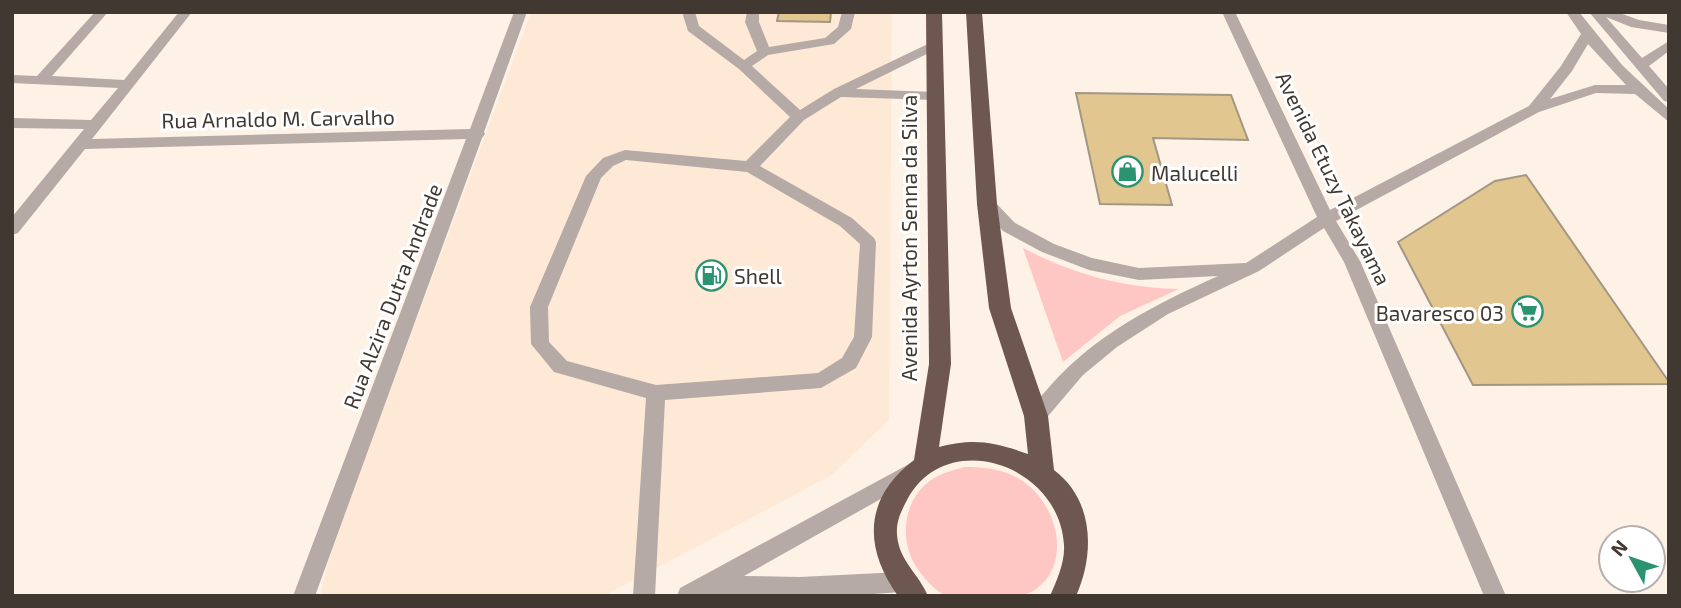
<svg xmlns="http://www.w3.org/2000/svg" width="1681" height="608" font-family="'Exo 2',sans-serif">
	<style>
		.built { fill: #fee9d6 }
		.green { fill: #fec7c4 }
		.building { fill: #e1c690; stroke: #a29782; stroke-width: 2 }
		.lines { fill: none; stroke-linecap: round; stroke-linejoin: round }
		.minor { fill: #b5aaa5; fill-rule: evenodd }
		.highway { fill: #6d574e; fill-rule: evenodd }
		.labels { text-anchor: middle; dominant-baseline: central; stroke-width: 6; stroke-linejoin: round; paint-order: stroke }
		.street-label { font-size: 21px; fill: #413931; stroke: #fff }
		.poi-label { font-size: 21px; fill: #413931; stroke: #fff; text-anchor: start }
	</style>
	<rect width="100%" height="100%" fill="#fef2e7"/>
	<path class="built" d="M531 12H892L889 420 832 475 604 596H320L332 547Z"/>
	<g class="green">
		<path d="M1023 248C1073 274 1123 288 1179 289L1120 316 1063 362Z"/>
		<path d="M964 467C988 467 1011 470 1029 486 1058 510 1071 564 1036 589 1023 599 1006 596 990 596 978 596 959 599 947 596 936 592 926 580 919 571 900 546 901 506 926 484 937 474 951 471 964 467Z"/>
	</g>
	<g class="building">
		<path d="M779 12H831L830 22 777 21Z"/>
		<path d="M1076 93 1231 95 1248 140 1153 138 1172 205 1100 204Z"/>
		<path d="M1526 175 1669 382V384L1473 385 1398 242 1495 181Z"/>
	</g>
	<g class="lines">
		<g class="minor">
			<path d="M95 12H108L52 76 124 80 179 12H192L92 139 470 129 514 12H527L484 132 485 134 482 138 315 596H293L466 139 85 149 18 233 12 235V217L84 129 12 128V118L91 120 118 88 12 83V75L37 76Z"/>
			<path d="M682 12H695L699 26 744 60 757 51 745 22 747 12H759V22L769 47 825 38 838 27 842 12H855L851 29 834 44 768 55 752 66 800 110 834 89 934 41 941 45 939 48 856 89 934 92 941 96 934 100 841 97 804 120 760 166 852 218 874 238 876 242 872 337 856 368 821 388 665 400 655 596H633L646 398 554 372 531 344 530 307 586 176 603 158 625 150 746 161 790 117 739 69 688 31ZM626 160 747 172 840 226 860 244 854 337 842 358 818 373 656 385 567 361 549 342 548 307 601 178 613 166Z"/>
			<path d="M1222 12H1235L1330 210 1529 106 1561 66 1581 34 1566 12H1579L1622 65 1669 109V122L1635 94 1596 93 1539 112 1336 221 1360 261 1506 596H1484L1344 262 1324 228 1259 271 1168 314 1117 347 1083 375 1043 422 1036 424 1029 422 1026 416C1032 405 1042 396 1050 386 1096 334 1156 304 1218 276L1139 280 1089 270 1042 252 1003 231 981 208 979 204 981 200H993L1015 223 1054 244 1092 258 1139 268 1246 263 1317 217ZM1588 44 1626 85H1595L1550 99 1572 71Z"/>
			<path d="M1589 12H1617L1639 20 1669 25V33L1631 27 1606 17 1642 58 1669 41V51L1649 66 1669 89V102L1664 101Z"/>
			<path d="M911 463 918 466 921 472 918 478 744 576 800 577 901 572 909 575 912 582 909 589 901 592 846 596H677L680 588Z"/>
		</g>
		<path class="highway" d="M926 12H942L951 364 939 447C974 438 994 442 1028 454L1024 416 989 308 977 204 966 12H982L997 204 1011 308 1048 416 1054 470C1094 500 1095 554 1076 596H1050C1057 580 1065 563 1064 545 1059 463 945 427 907 500 901 512 896 521 897 535 899 561 919 574 928 596H898C863 547 864 498 914 460L929 364Z"/>
	</g>
	<defs>
		<symbol id="shop-ring" viewBox="-11 -11 22 22"><circle r="9.5" fill="#fff" stroke="#2c9370" stroke-width="1.5"/><path d="M-5-2.5h2.3a2.7 3.5 0 0 1 5.4 0H5L5.5 6h-11ZM-1.5-2.5h3a1.5 2.3 0 0 0-3 0Z" fill="#2c9370"/></symbol>
		<symbol id="fuel-ring" viewBox="-11 -11 22 22"><circle r="9.5" fill="#fff" stroke="#2c9370" stroke-width="1.5"/><path d="M-5.5-6h7V0h2V4h1.3V-2.5L3-4.5l.8-.8L6-3V5H2.5V1h-1V6h-7ZM-4.2-4.7v3.2H.2V-4.7Z" fill="#2c9370"/></symbol>
		<symbol id="supermarket-ring" viewBox="-11 -11 22 22"><circle r="9.5" fill="#fff" stroke="#2c9370" stroke-width="1.5"/><path d="M-6-5.5h2.5l.6 2H6L4.5 2H-2.5L-4.4-4H-6ZM-1.5 3.2a1.3 1.3 0 1 0 .1 0ZM3 3.2a1.3 1.3 0 1 0 .1 0Z" fill="#2c9370"/></symbol>
	</defs>
	<g fill-rule="evenodd">
		<use href="#shop-ring" x="1110" y="154" width="35" height="35"/>
		<use href="#fuel-ring" x="694" y="258" width="35" height="35"/>
		<use href="#supermarket-ring" x="1510" y="294" width="35" height="35"/>
	</g>
	<g class="labels">
		<g class="street-label">
			<text transform="translate(278 118) rotate(-1)">Rua Arnaldo M. Carvalho</text>
			<text transform="translate(1334 178) rotate(64)">Avenida Etuzy Takayama</text>
			<text transform="translate(908 238) rotate(-90)">Avenida Ayrton Senna da Silva</text>
			<text transform="translate(392 296) rotate(-69)">Rua Alzira Dutra Andrade</text>
		</g>
		<g class="poi-label">
			<text x="1151" y="172">Malucelli</text>
			<text x="734" y="275">Shell</text>
			<text x="1504" y="312" text-anchor="end">Bavaresco 03</text>
		</g>
	</g>
	<rect width="1681" height="608" fill="none" stroke="#413931" stroke-width="28"/>
	<g transform="translate(1632 559) rotate(310)"><circle r="33" fill="#ffffff" stroke="#b3b0ad" stroke-width="2"/>
	<path d="M0-5L12 26L0 18L-12 26Z" fill="#2c9370"/>
	<text y="-10" font-size="19" font-weight="bold" text-anchor="middle" fill="#413931">N</text>
	</g>
</svg>
